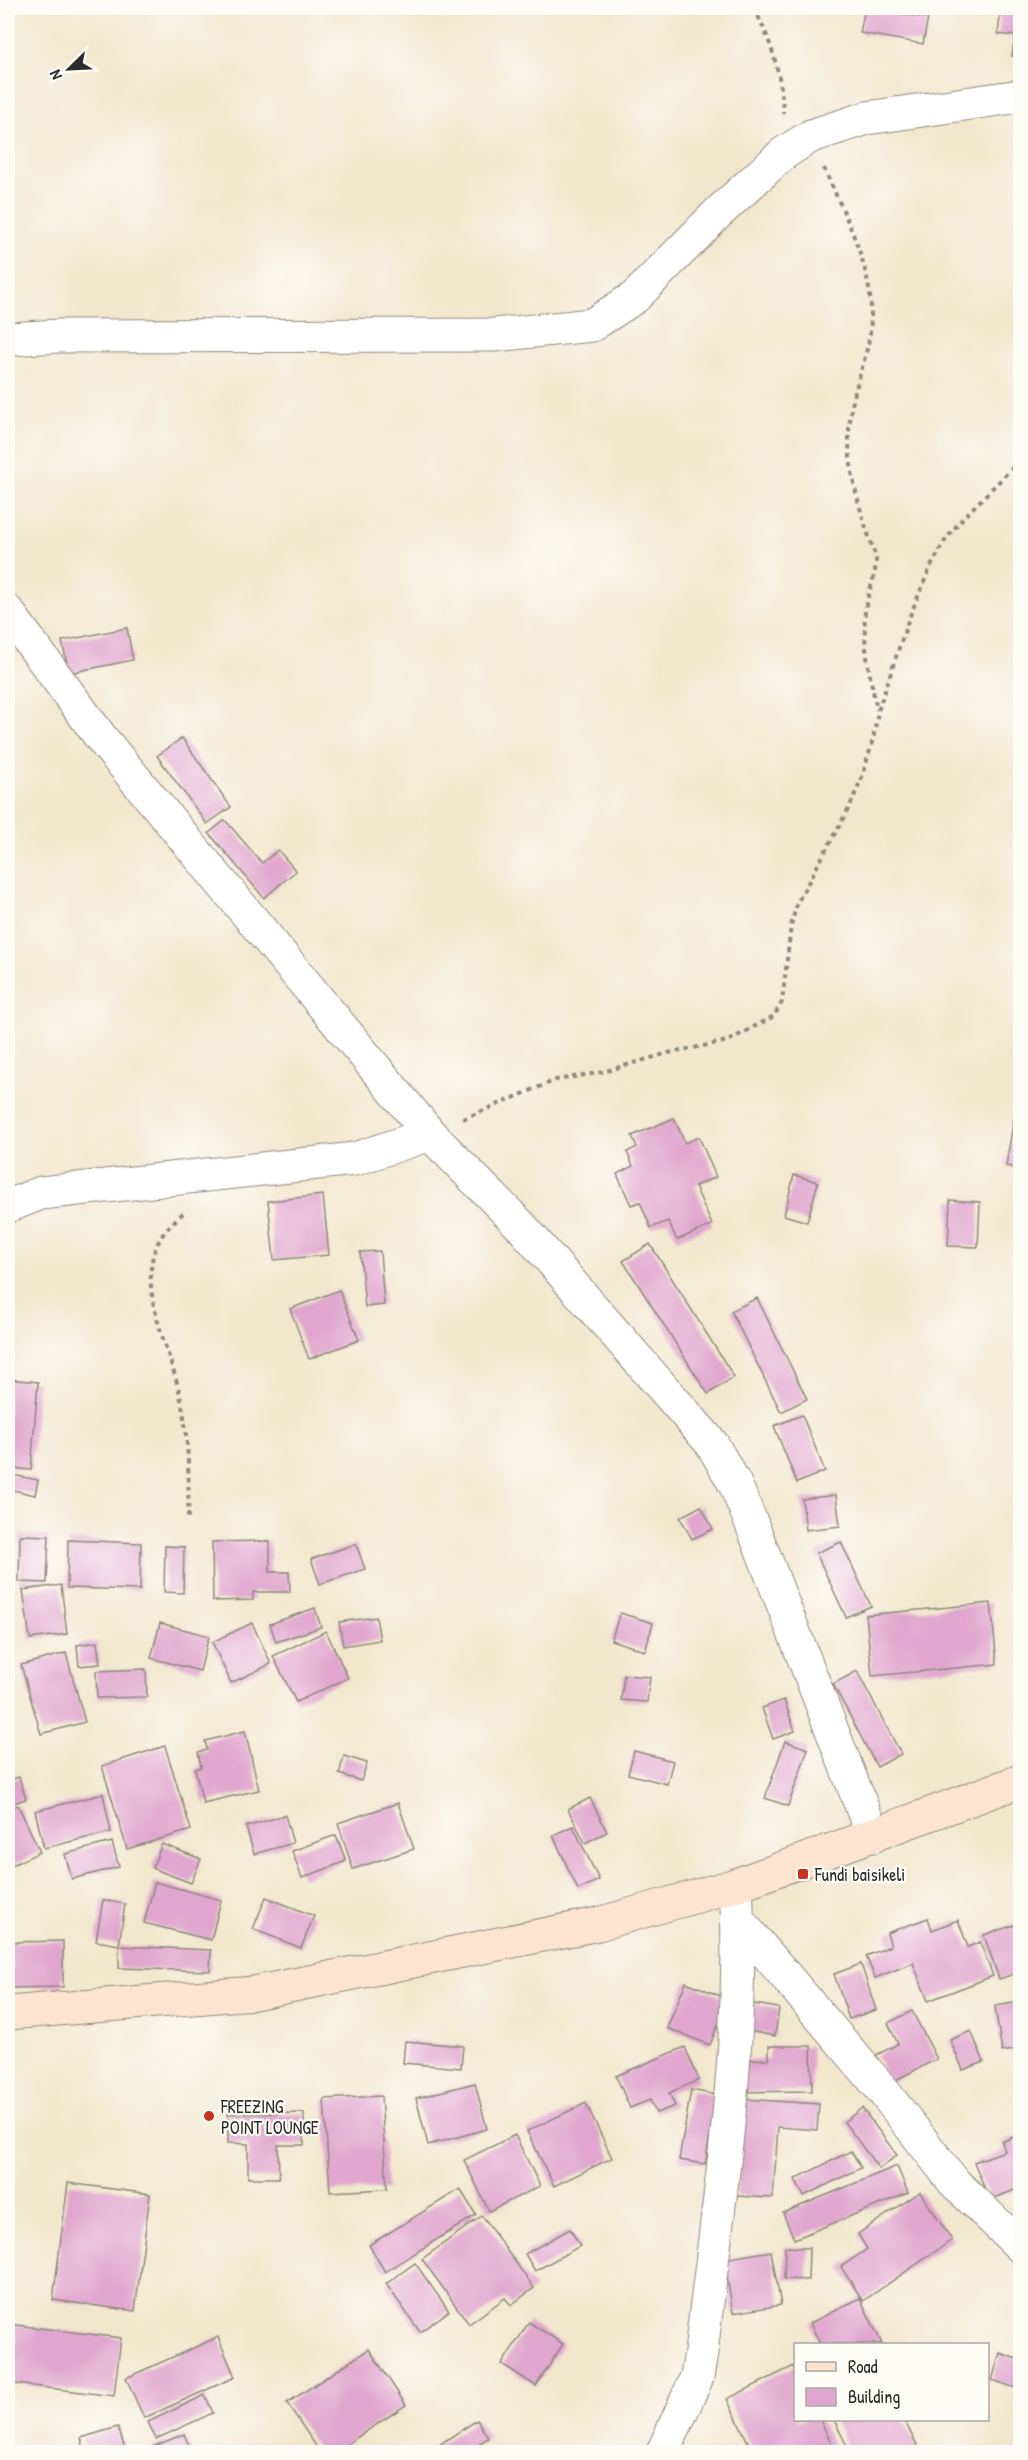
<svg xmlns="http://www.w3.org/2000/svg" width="1028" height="2460" font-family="'Patrick Hand',sans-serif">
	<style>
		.building { fill: #e1a6cf }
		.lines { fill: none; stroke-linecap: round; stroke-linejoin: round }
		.minor-casing { stroke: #8e897c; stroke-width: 35 }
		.secondary-casing { stroke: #8e897c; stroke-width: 35 }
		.path { stroke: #8e897c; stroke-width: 4; stroke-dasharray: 4.5 4.5; stroke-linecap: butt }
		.minor { stroke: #fff; stroke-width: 33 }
		.secondary { stroke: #fde4d0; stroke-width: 33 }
		.poi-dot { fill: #c8321e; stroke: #fdfcf7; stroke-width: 2 }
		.labels { text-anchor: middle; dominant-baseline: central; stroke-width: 4.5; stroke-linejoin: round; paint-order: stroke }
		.poi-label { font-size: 18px; fill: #2b2b2b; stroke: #fdfcf7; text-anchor: start }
	</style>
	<rect width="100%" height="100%" fill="#fdfcf7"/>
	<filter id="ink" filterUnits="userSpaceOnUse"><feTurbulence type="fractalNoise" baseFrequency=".0167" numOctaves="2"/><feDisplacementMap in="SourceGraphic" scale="12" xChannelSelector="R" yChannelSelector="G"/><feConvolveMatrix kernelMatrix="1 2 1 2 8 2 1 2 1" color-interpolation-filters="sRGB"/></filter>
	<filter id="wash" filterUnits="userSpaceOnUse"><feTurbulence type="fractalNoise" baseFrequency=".008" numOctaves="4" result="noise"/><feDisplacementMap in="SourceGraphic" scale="24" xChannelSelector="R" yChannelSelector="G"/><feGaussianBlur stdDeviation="1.35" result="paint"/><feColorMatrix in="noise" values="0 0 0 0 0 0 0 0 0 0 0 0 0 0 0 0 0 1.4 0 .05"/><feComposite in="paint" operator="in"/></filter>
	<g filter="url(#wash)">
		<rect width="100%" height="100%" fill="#f2e7cd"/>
		<g id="blocks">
			<g class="building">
				<path d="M865 8 928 18 923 44 860 33Z"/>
				<path d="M1001 8H1020V57L1012 56 1015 36 998 34Z"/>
				<path d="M127 628 133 660 69 673 62 641Z"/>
				<path d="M182 738 231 807 207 824 157 756Z"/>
				<path d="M225 820 262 863 278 850 296 871 264 898 209 833Z"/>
				<path d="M1014 1117 1020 1118V1169L1006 1166Z"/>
				<path d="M674 1118 685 1143 699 1137 716 1177 695 1186 712 1225 677 1240 668 1221 651 1228 640 1202 631 1205 617 1174 633 1166 627 1152 637 1147 632 1136Z"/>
				<path d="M794 1175 818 1182 807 1222 784 1215Z"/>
				<path d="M323 1195 329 1255 274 1260 268 1201Z"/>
				<path d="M950 1200 980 1202 978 1247 948 1246Z"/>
				<path d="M650 1244 734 1377 708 1394 623 1261Z"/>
				<path d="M380 1251 384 1305 365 1307 360 1252Z"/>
				<path d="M339 1290 359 1340 309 1359 290 1309Z"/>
				<path d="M757 1298 807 1399 781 1412 731 1311Z"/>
				<path d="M8 1379 38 1382 31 1470 8 1468Z"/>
				<path d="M802 1415 825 1471 797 1483 774 1426Z"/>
				<path d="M8 1474 38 1480 35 1495 8 1489Z"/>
				<path d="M836 1495 840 1526 806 1530 802 1499Z"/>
				<path d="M701 1506 713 1529 692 1539 680 1517Z"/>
				<path d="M20 1535 49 1536 47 1583 19 1582Z"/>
				<path d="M68 1540 141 1543 140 1590 67 1588Z"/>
				<path d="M270 1541V1572H289L290 1592H253V1600L213 1601 212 1542Z"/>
				<path d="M841 1542 871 1606 846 1617 816 1553Z"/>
				<path d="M356 1544 365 1569 320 1584 311 1559Z"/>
				<path d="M165 1546 184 1547 183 1593 164 1592Z"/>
				<path d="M61 1585 67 1634 30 1639 23 1590Z"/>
				<path d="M991 1603 997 1664 872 1676 866 1615Z"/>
				<path d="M315 1608 321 1627 276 1642 270 1624Z"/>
				<path d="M620 1613 653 1623 645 1651 611 1640Z"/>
				<path d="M376 1617 380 1640 343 1646 339 1622Z"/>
				<path d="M160 1623 209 1636 200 1671 151 1658Z"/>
				<path d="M252 1623 271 1664 231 1683 212 1642Z"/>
				<path d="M326 1631 348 1678 296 1702 273 1656Z"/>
				<path d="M97 1642 100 1664 79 1666 77 1645Z"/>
				<path d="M66 1653 85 1722 41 1734 21 1665Z"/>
				<path d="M146 1669 147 1697 97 1698 96 1671Z"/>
				<path d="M857 1671 901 1754 877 1767 833 1684Z"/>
				<path d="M624 1675 650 1677 647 1702 621 1700Z"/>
				<path d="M784 1700 795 1731 773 1739 762 1708Z"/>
				<path d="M245 1731 259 1790 203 1803 195 1769 201 1767 198 1752 207 1750 205 1741Z"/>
				<path d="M785 1741 808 1749 788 1806 765 1798Z"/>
				<path d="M165 1746 191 1830 127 1849 102 1766Z"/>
				<path d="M634 1751 673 1761 667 1784 628 1774Z"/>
				<path d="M344 1756 367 1763 361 1781 339 1774Z"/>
				<path d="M19 1777 26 1799 8 1805V1780Z"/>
				<path d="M103 1794 111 1832 44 1848 35 1811Z"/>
				<path d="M590 1798 607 1832 585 1843 568 1809Z"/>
				<path d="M398 1803 414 1849 353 1869 338 1823Z"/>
				<path d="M18 1805 40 1852 8 1867V1810Z"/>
				<path d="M285 1815 293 1843 254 1854 246 1827Z"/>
				<path d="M573 1826 599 1880 578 1890 553 1835Z"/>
				<path d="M336 1835 346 1861 302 1878 292 1851Z"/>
				<path d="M112 1842 119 1867 72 1879 65 1854Z"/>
				<path d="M162 1844 201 1859 191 1883 152 1868Z"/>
				<path d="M155 1882 221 1900 211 1940 144 1923Z"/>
				<path d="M266 1897 314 1916 301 1948 253 1929Z"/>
				<path d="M103 1900 125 1904 119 1945 96 1941Z"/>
				<path d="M928 1918 932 1930 958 1920 968 1947 980 1942 993 1976 928 2001 913 1963 875 1978 866 1956 891 1946 887 1933Z"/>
				<path d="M1020 1923V1972L999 1979 984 1935Z"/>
				<path d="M63 1941V1987L8 1988V1942Z"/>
				<path d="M119 1946 211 1950 210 1971 119 1968Z"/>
				<path d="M861 1964 876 2010 849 2019 834 1974Z"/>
				<path d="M686 1982 728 1999 710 2045 667 2028Z"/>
				<path d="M1020 2002V2049L1002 2052 995 2006Z"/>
				<path d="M748 2003 779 2008 775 2036 743 2030Z"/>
				<path d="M912 2011 937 2059 890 2083 876 2055 898 2044 888 2023Z"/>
				<path d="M971 2031 984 2062 963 2070 950 2040Z"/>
				<path d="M405 2041 463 2046 461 2068 403 2063Z"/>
				<path d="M769 2046H811L812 2091 743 2092 742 2060 769 2059Z"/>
				<path d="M685 2047 699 2080 669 2093 675 2106 656 2113 650 2100 630 2108 616 2076Z"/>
				<path d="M475 2083 487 2129 428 2145 416 2098Z"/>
				<path d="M691 2090 717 2095 705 2164 679 2160Z"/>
				<path d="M381 2096 387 2189 330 2192 324 2099Z"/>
				<path d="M743 2099 819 2104 817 2130 778 2127 773 2198 736 2196Z"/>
				<path d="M586 2103 612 2158 554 2186 527 2131Z"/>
				<path d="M862 2108 897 2155 879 2169 844 2122Z"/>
				<path d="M304 2113V2145H278L279 2178H248V2144L228 2143V2114Z"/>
				<path d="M515 2135 540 2186 489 2211 464 2160Z"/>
				<path d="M1013 2137 1020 2156V2188L984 2202 987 2194 974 2162 1005 2151 1002 2142Z"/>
				<path d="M851 2151 861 2168 804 2196 795 2179Z"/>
				<path d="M897 2166 908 2193 794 2239 783 2213Z"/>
				<path d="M68 2183 150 2194 135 2311 53 2300Z"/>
				<path d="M460 2189 476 2215 385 2272 369 2245Z"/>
				<path d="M920 2192 952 2240 863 2301 841 2267 867 2249 858 2234Z"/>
				<path d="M482 2216 534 2288 511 2305 505 2298 469 2324 422 2259Z"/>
				<path d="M570 2229 580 2246 535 2271 525 2254Z"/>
				<path d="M785 2247 809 2248 808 2280 784 2279Z"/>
				<path d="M771 2251 781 2305 733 2313 724 2259Z"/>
				<path d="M415 2263 449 2311 420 2332 386 2284Z"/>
				<path d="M860 2298 882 2344H820L810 2323Z"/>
				<path d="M529 2322 563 2344 536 2386 502 2364Z"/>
				<path d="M8 2324 121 2338 114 2396 8 2383Z"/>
				<path d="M218 2337 235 2377 144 2418 126 2378Z"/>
				<path d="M369 2349 406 2405 335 2452H320L287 2403Z"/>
				<path d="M1000 2353 1020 2360 1019 2389 992 2380Z"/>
				<path d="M794 2366 796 2420H820L836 2452H753L727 2399Z"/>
				<path d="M205 2395 213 2413 156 2439 148 2422Z"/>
				<path d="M477 2420 488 2438 466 2452H436L434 2448Z"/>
				<path d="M834 2420H904L918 2447 908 2452H850Z"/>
				<path d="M118 2427 126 2452H85L81 2438Z"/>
				<path d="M184 2434 192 2452H155L152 2447Z"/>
			</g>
		</g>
	</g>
	<g filter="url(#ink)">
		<use href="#blocks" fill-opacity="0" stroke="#8e897c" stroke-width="1.5"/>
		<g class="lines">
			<defs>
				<g id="minor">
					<path d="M8 339 59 336 495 335 592 325 635 297 719 212 784 153 811 136 867 118 1020 96"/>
					<path d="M8 612 102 739 430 1134 522 1227 712 1444 735 1484 751 1522 873 1836"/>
					<path d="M8 1206 41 1193 355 1159 430 1134"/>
					<path d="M738 1920 880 2087 954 2182 1020 2246"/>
					<path d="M663 2452 697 2377 701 2353C719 2198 745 2041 736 1885"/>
				</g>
				<path id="secondary" d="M8 2013 254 1993 598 1924 736 1885 1020 1781"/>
			</defs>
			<use href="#minor" class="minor-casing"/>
			<use href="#secondary" class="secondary-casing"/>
			<g class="path">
				<path d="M754 8C771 40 782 76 783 113"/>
				<path d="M824 168C844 214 872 265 871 316 871 346 861 367 854 396 840 450 858 506 876 557 877 576 867 593 865 612 863 646 870 677 877 710"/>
				<path d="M463 1119 556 1080 603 1072 668 1053 728 1041 774 1016 782 1002 791 926 797 903 850 806 862 777 873 740 878 711 909 618 930 568 946 539 962 519 1020 460"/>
				<path d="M183 1213C178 1218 172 1223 167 1229 127 1276 172 1349 181 1400 189 1440 189 1478 188 1519"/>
			</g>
			<use href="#minor" class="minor"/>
			<use href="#secondary" class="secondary"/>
		</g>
	</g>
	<g class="poi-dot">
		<rect x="797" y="1868" width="12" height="12" rx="3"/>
		<circle cx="209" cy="2116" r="6"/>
	</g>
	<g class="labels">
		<g class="poi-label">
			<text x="815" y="1874">Fundi baisikeli</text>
			<text x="221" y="2106">FREEZING<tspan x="221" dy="21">POINT LOUNGE</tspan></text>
		</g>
	</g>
	<rect width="1028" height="2460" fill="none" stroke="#fdfcf7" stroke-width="30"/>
	<rect x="794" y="2343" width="195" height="78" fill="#fdfcf7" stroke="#a9a8a5" stroke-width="1.5"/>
	<rect x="806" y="2362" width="30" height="9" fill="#fde4d0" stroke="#a9a8a5" stroke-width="1.5"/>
	<text x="848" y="2373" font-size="18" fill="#2b2b2b">Road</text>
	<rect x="806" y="2388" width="30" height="18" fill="#e1a6cf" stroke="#a9a8a5" stroke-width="1.5"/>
	<text x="848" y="2403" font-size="18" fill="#2b2b2b">Building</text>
	<g transform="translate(69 69) rotate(246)" stroke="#fdfcf7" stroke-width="4.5" paint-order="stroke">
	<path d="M0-4.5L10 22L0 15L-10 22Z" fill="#2b2b2b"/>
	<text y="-9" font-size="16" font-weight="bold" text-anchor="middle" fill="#2b2b2b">N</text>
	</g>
</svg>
